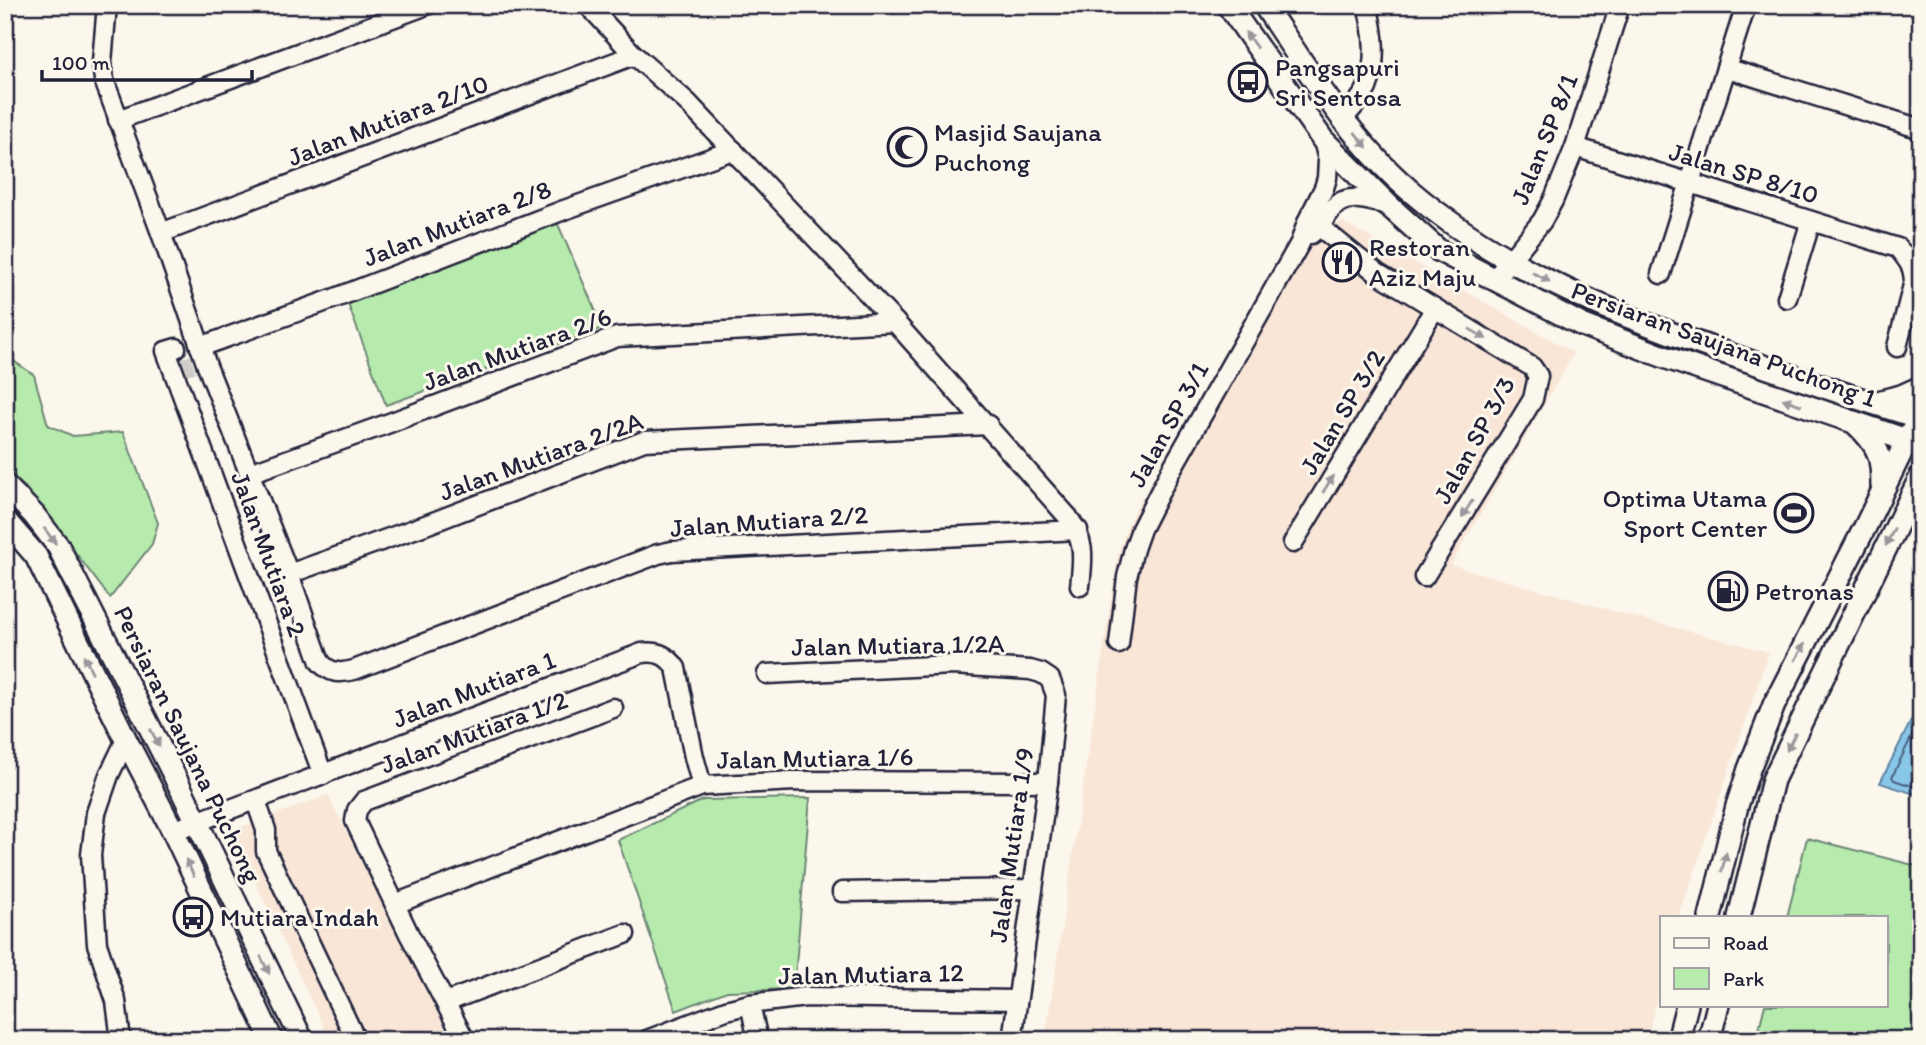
<svg xmlns="http://www.w3.org/2000/svg" width="1926" height="1045" font-family="Itim,sans-serif">
	<style>
		.built { fill: #f9e6d7 }
		.green { fill: #b7ebad; stroke: #6c8674; stroke-width: 2 }
		.water { fill: #89c7e9; stroke: #6085a3; stroke-width: 2 }
		.lines { fill: none; stroke-linecap: round; stroke-linejoin: round }
		.shore { stroke: #4b6481; stroke-width: 2 }
		.minor-tunnel { stroke: #d0ccc9; stroke-width: 18; stroke-dasharray: 18 9; stroke-linecap: butt }
		.minor-casing { stroke: #22223b; stroke-width: 23 }
		.tertiary-casing { stroke: #22223b; stroke-width: 26 }
		.minor { stroke: #fbf7ec; stroke-width: 18 }
		.tertiary { stroke: #fbf7ec; stroke-width: 21 }
		.oneway { fill: #99979c }
		.labels { text-anchor: middle; dominant-baseline: central; stroke-width: 6; stroke-linejoin: round; paint-order: stroke }
		.poi-label { font-size: 26px; fill: #22223b; stroke: #fbf7ec; text-anchor: start }
		.street-label { font-size: 26px; fill: #22223b; stroke: #fbf7ec }
	</style>
	<rect width="100%" height="100%" fill="#fbf7ec"/>
	<filter id="ink" filterUnits="userSpaceOnUse"><feTurbulence type="fractalNoise" baseFrequency=".0143" numOctaves="2"/><feDisplacementMap in="SourceGraphic" scale="14" xChannelSelector="R" yChannelSelector="G"/><feConvolveMatrix kernelMatrix="1 2 1 2 8 2 1 2 1" color-interpolation-filters="sRGB"/></filter>
	<g filter="url(#ink)">
		<g class="built">
			<path d="M1343 222 1574 353 1451 565 1642 619 1769 652 1679 917H1662V975L1647 1040H1045L1118 554 1130 519 1292 236Z"/>
			<path d="M328 795 451 1040H330L231 831Z"/>
		</g>
		<g class="green">
			<path d="M557 222 603 328 386 405 348 304Z"/>
			<path d="M5 355 34 375 48 425 73 436 123 432 158 523 152 544 110 598 26 488 5 470Z"/>
			<path d="M810 798 794 989 727 991 676 1011 618 840 703 800Z"/>
			<path d="M1807 838 1921 867V1040H1756L1765 1005H1886V917H1787Z"/>
		</g>
		<path class="water" d="M1921 701V796L1880 783Z"/>
		<g class="lines">
			<path class="shore" d="M1921 717 1892 777 1894 780 1921 789"/>
			<path class="minor-tunnel" d="M183 367 193 364"/>
			<defs>
				<g id="minor">
					<path d="M107 5 102 62 104 80 161 233 207 366 289 574 320 662C330 673 339 674 354 670L658 554 672 551 1078 530"/>
					<path d="M588 5 634 55 687 102 895 322 1068 517C1086 542 1083 558 1080 586"/>
					<path d="M1726 68 1921 129"/>
					<path d="M1343 119C1351 109 1362 99 1367 88 1378 61 1374 32 1367 5"/>
					<path d="M118 120 427 5"/>
					<path d="M1575 147 1898 248C1907 259 1914 267 1914 281L1897 347"/>
					<path d="M1320 227 1377 273 1532 367 1538 376 1533 399 1424 577"/>
					<path d="M161 233 634 55"/>
					<path d="M1311 234C1321 226 1325 217 1333 208 1348 192 1370 201 1388 205"/>
					<path d="M1661 274 1746 5"/>
					<path d="M1494 280 1542 221 1553 201 1575 147 1620 5"/>
					<path d="M1787 298 1811 221"/>
					<path d="M200 347 338 297 564 210 733 150"/>
					<path d="M176 348 166 351 323 775"/>
					<path d="M250 473 384 425 617 337 895 322"/>
					<path d="M1293 543 1435 308"/>
					<path d="M289 574 428 524 644 441 988 425"/>
					<path d="M1119 644 1127 577 1134 549 1141 529 1171 470 1300 243 1308 220 1324 188 1327 178 1328 160 1323 140"/>
					<path d="M767 674 953 665 1030 670 1041 673 1050 679 1056 695 1048 782 1012 1040"/>
					<path d="M256 801 266 830V851L356 1040"/>
					<path d="M173 831 642 653C658 651 667 655 676 668L694 757 702 786"/>
					<path d="M842 892 1032 889"/>
					<path d="M395 904 702 786 795 781 1048 782"/>
					<path d="M446 1002 625 934"/>
					<path d="M750 1004 758 1040"/>
					<path d="M121 1040 116 1001 97 944 91 855 96 813 109 775 126 740"/>
					<path d="M465 1040 409 934 355 821 357 810 364 801 613 708"/>
					<path d="M647 1040 726 1010 750 1004 806 997 1017 1000"/>
				</g>
				<g id="tertiary">
					<path d="M1228 5 1323 140 1388 205 1438 250 1582 325 1667 358 1906 440 1913 441 1921 439"/>
					<path d="M1264 5C1307 69 1349 138 1408 189 1505 273 1626 319 1746 360 1803 380 1860 400 1918 417"/>
					<path d="M1874 403 1901 396 1921 387"/>
					<path d="M1857 425C1879 446 1882 456 1882 486"/>
					<path d="M5 485 34 515 58 546 182 791 302 1040"/>
					<path d="M5 520 36 556 126 740 173 831 272 1040"/>
					<path d="M1710 917 1737 806 1749 769 1774 705 1866 525 1912 430"/>
					<path d="M1739 917 1773 780 1921 476"/>
					<path d="M1678 1040 1687 1005"/>
					<path d="M1709 1040 1718 1005"/>
				</g>
			</defs>
			<use href="#minor" class="minor-casing"/>
			<use href="#tertiary" class="tertiary-casing"/>
			<use href="#minor" class="minor"/>
			<use href="#tertiary" class="tertiary"/>
		</g>
		<defs><path id="oneway-solid" d="M-6-.8H1V-3.2L6.5 0L1 3.2V.8H-6Z" transform="scale(1.75)"/></defs>
		<g class="oneway">
			<use href="#oneway-solid" transform="translate(1251 40) rotate(-126)"/>
			<use href="#oneway-solid" transform="translate(1361 140) rotate(51)"/>
			<use href="#oneway-solid" transform="translate(1541 277) rotate(27)"/>
			<use href="#oneway-solid" transform="translate(1478 334) rotate(31)"/>
			<use href="#oneway-solid" transform="translate(1792 402) rotate(-161)"/>
			<use href="#oneway-solid" transform="translate(1328 484) rotate(-59)"/>
			<use href="#oneway-solid" transform="translate(1467 509) rotate(122)"/>
			<use href="#oneway-solid" transform="translate(50 536) rotate(53)"/>
			<use href="#oneway-solid" transform="translate(1890 537) rotate(116)"/>
			<use href="#oneway-solid" transform="translate(1800 652) rotate(-60)"/>
			<use href="#oneway-solid" transform="translate(88 664) rotate(-116)"/>
			<use href="#oneway-solid" transform="translate(155 738) rotate(63)"/>
			<use href="#oneway-solid" transform="translate(1791 742) rotate(116)"/>
			<use href="#oneway-solid" transform="translate(1724 862) rotate(-76)"/>
			<use href="#oneway-solid" transform="translate(190 868) rotate(-115)"/>
			<use href="#oneway-solid" transform="translate(265 965) rotate(64)"/>
		</g>
	</g>
	<defs>
		<symbol id="bus-ring" viewBox="-11 -11 22 22"><circle r="9.5" fill="#fbf7ec" stroke="#22223b" stroke-width="1.5"/><path d="M-5-6H5V4H4V6H2V4H-2V6H-4V4H-5ZM-3.5-4V0h7V-4ZM-3.5 1.2v1.5H-2V1.2ZM2 1.2v1.5H3.5V1.2Z" fill="#22223b"/></symbol>
		<symbol id="mosque-ring" viewBox="-11 -11 22 22"><circle r="9.5" fill="#fbf7ec" stroke="#22223b" stroke-width="1.5"/><path d="M3.5-4.9A6 6 0 1 0 3.5 4.9A5 5 0 1 1 3.5-4.9Z" fill="#22223b"/></symbol>
		<symbol id="restaurant-ring" viewBox="-11 -11 22 22"><circle r="9.5" fill="#fbf7ec" stroke="#22223b" stroke-width="1.5"/><path d="M-5-6h1v4h1v-4h1v4h1v-4h1v5L-1.5 .5V6h-2V.5L-5-1ZM5-6V6H3V1.5H1.5Q1.5-4 5-6Z" fill="#22223b"/></symbol>
		<symbol id="stadium-ring" viewBox="-11 -11 22 22"><circle r="9.5" fill="#fbf7ec" stroke="#22223b" stroke-width="1.5"/><path d="M0-5a6.5 5 0 1 0 0 10a6.5 5 0 1 0 0-10ZM-3.5-1.8h7v3.6h-7Z" fill="#22223b"/></symbol>
		<symbol id="fuel-ring" viewBox="-11 -11 22 22"><circle r="9.5" fill="#fbf7ec" stroke="#22223b" stroke-width="1.5"/><path d="M-5.5-6h7V0h2V4h1.3V-2.5L3-4.5l.8-.8L6-3V5H2.5V1h-1V6h-7ZM-4.2-4.7v3.2H.2V-4.7Z" fill="#22223b"/></symbol>
	</defs>
	<g fill-rule="evenodd">
		<use href="#bus-ring" x="1226" y="60" width="44" height="44"/>
		<use href="#mosque-ring" x="885" y="125" width="44" height="44"/>
		<use href="#restaurant-ring" x="1320" y="240" width="44" height="44"/>
		<use href="#stadium-ring" x="1772" y="491" width="44" height="44"/>
		<use href="#fuel-ring" x="1706" y="569" width="44" height="44"/>
		<use href="#bus-ring" x="171" y="895" width="44" height="44"/>
	</g>
	<g class="labels">
		<g class="poi-label">
			<text x="1275" y="67">Pangsapuri<tspan x="1275" dy="30">Sri Sentosa</tspan></text>
			<text x="934" y="132">Masjid Saujana<tspan x="934" dy="30">Puchong</tspan></text>
			<text x="1369" y="247">Restoran<tspan x="1369" dy="30">Aziz Maju</tspan></text>
			<text x="1767" y="498" text-anchor="end">Optima Utama<tspan x="1767" dy="30">Sport Center</tspan></text>
			<text x="1755" y="591">Petronas</text>
			<text x="220" y="917">Mutiara Indah</text>
		</g>
		<g class="street-label">
			<text transform="translate(388 120) rotate(-21)">Jalan Mutiara 2/10</text>
			<text transform="translate(1544 139) rotate(-68)">Jalan SP 8/1</text>
			<text transform="translate(1744 173) rotate(17)">Jalan SP 8/10</text>
			<text transform="translate(457 223) rotate(-21)">Jalan Mutiara 2/8</text>
			<text transform="translate(1724 344) rotate(20)">Persiaran Saujana Puchong 1</text>
			<text transform="translate(517 349) rotate(-20)">Jalan Mutiara 2/6</text>
			<text transform="translate(1342 412) rotate(-59)">Jalan SP 3/2</text>
			<text transform="translate(1168 424) rotate(-61)">Jalan SP 3/1</text>
			<text transform="translate(1474 440) rotate(-61)">Jalan SP 3/3</text>
			<text transform="translate(541 456) rotate(-20)">Jalan Mutiara 2/2A</text>
			<text transform="translate(769 521) rotate(-4)">Jalan Mutiara 2/2</text>
			<text transform="translate(269 554) rotate(70)">Jalan Mutiara 2</text>
			<text transform="translate(898 645) rotate(-1)">Jalan Mutiara 1/2A</text>
			<text transform="translate(474 689) rotate(-21)">Jalan Mutiara 1</text>
			<text transform="translate(474 732) rotate(-20)">Jalan Mutiara 1/2</text>
			<text transform="translate(188 744) rotate(64)">Persiaran Saujana Puchong</text>
			<text transform="translate(815 758) rotate(-1)">Jalan Mutiara 1/6</text>
			<text transform="translate(1011 845) rotate(-82)">Jalan Mutiara 1/9</text>
			<text transform="translate(871 974) rotate(-1)">Jalan Mutiara 12</text>
		</g>
	</g>
	<rect width="1926" height="1045" fill="none" stroke="#fbf7ec" stroke-width="28"/>
	<rect x="14" y="14" width="1898" height="1017" fill="none" stroke="#22223b" stroke-width="2.5" filter="url(#ink)"/>
	<rect x="1660" y="916" width="228" height="91" fill="#fbf7ec" stroke="#a4a2a5" stroke-width="2"/>
	<rect x="1674" y="938" width="35" height="10" fill="#fbf7ec" stroke="#a4a2a5" stroke-width="2"/>
	<text x="1723" y="950" font-size="21" fill="#22223b">Road</text>
	<rect x="1674" y="968" width="35" height="21" fill="#b7ebad" stroke="#a4a2a5" stroke-width="2"/>
	<text x="1723" y="986" font-size="21" fill="#22223b">Park</text>
	<path d="M42 70v10h210v-10" fill="none" stroke="#22223b" stroke-width="3.5"/>
	<text x="52" y="70" font-size="21" fill="#22223b" stroke="#fbf7ec" stroke-width="5" paint-order="stroke">100 m</text>
</svg>
